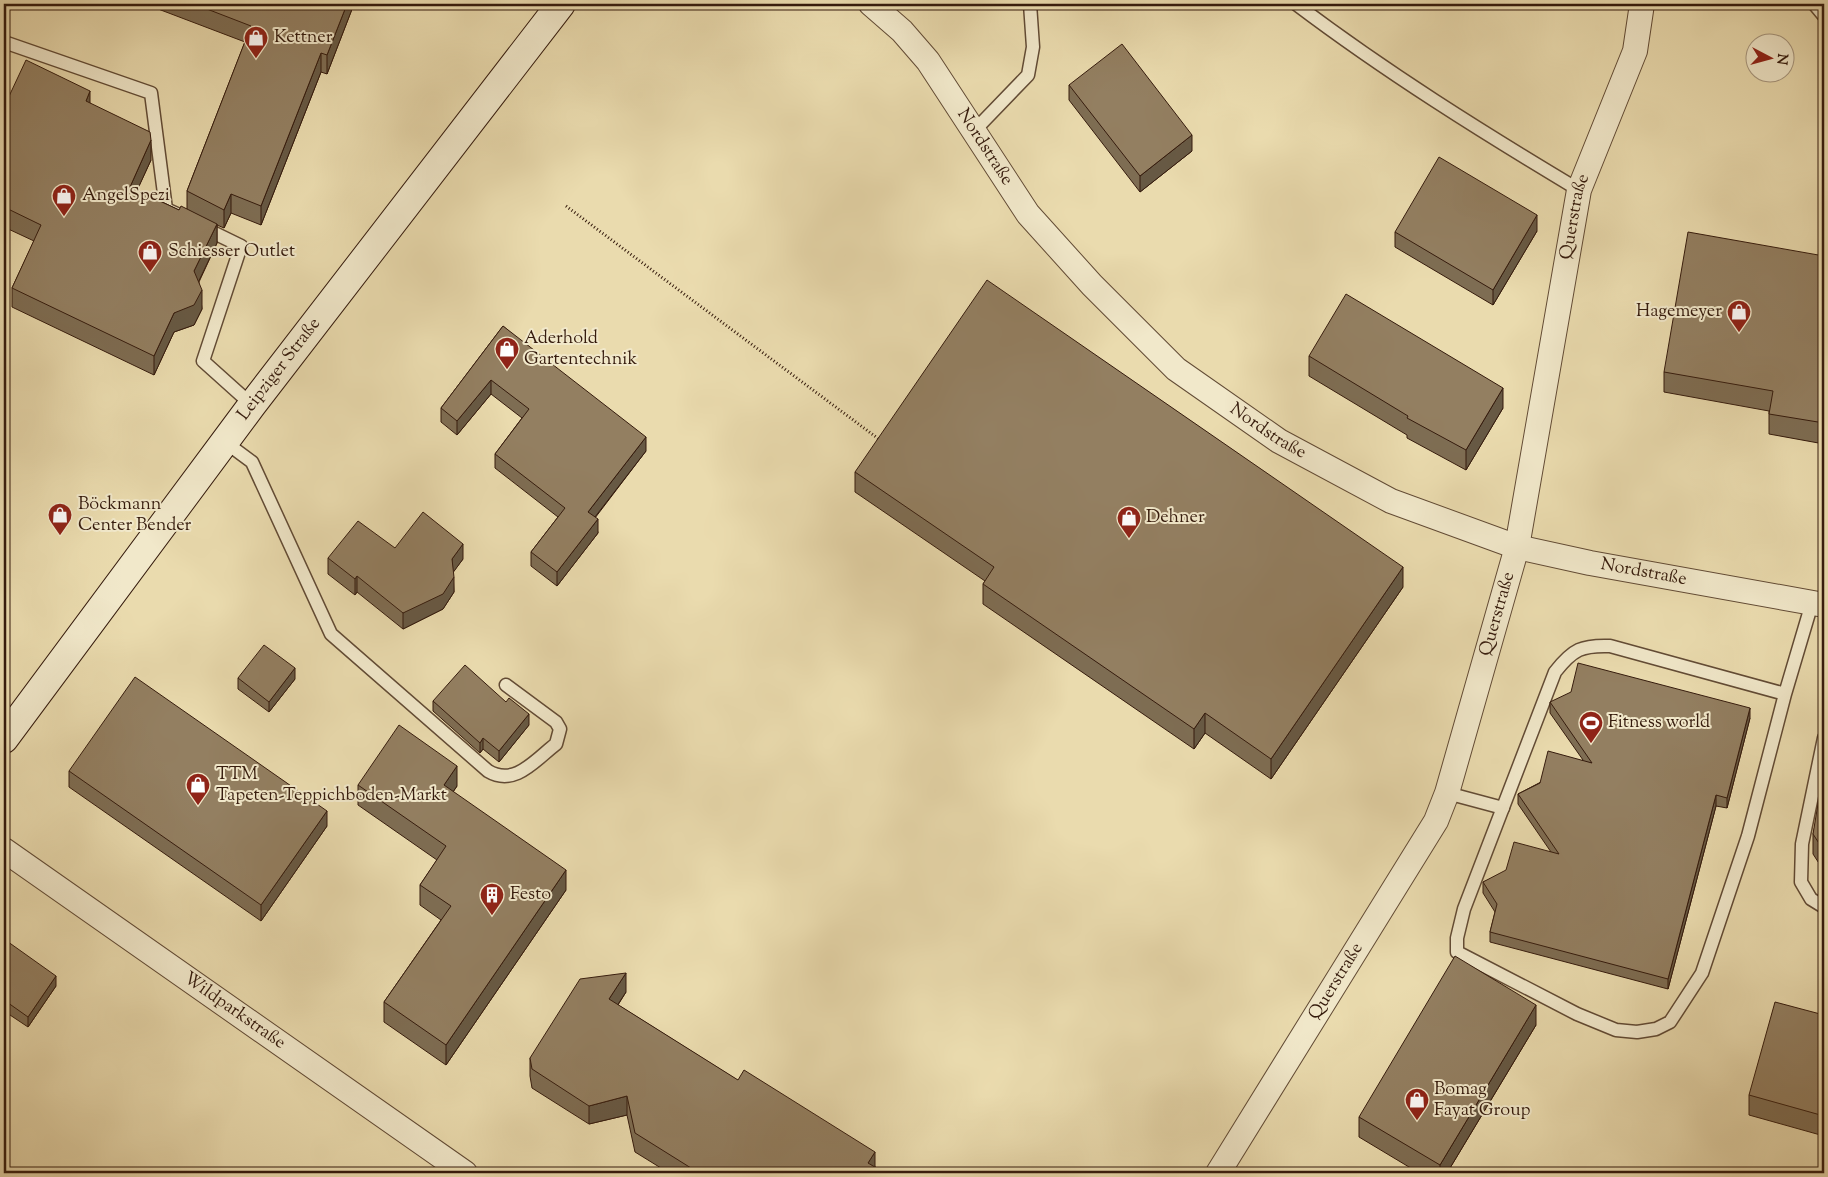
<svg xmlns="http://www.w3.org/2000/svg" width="1828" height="1177" font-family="'Sorts Mill Goudy',serif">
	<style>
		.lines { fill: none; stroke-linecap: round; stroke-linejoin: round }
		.lane-casing { stroke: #624b35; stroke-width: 15 }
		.street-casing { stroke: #624b35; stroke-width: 26 }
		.secondary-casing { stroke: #351b0d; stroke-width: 30 }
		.path { stroke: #351b0d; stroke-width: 3; stroke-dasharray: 1 2.5; stroke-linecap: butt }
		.lane { stroke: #f1e8ca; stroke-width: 12 }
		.street { stroke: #f1e8ca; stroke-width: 24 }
		.secondary { stroke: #f1e8ca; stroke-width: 28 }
		.wall { fill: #7e6d53; stroke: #351b0d }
		.shaded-wall { fill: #675944; stroke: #351b0d }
		.building { fill: #937f61; stroke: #351b0d }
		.labels { text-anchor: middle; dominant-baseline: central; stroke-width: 4; stroke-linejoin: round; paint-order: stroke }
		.poi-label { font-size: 18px; fill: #351b0d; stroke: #f1e8ca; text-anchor: start }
		.street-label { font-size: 18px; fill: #351b0d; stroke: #f1e8ca }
	</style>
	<rect width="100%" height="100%" fill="#eadbae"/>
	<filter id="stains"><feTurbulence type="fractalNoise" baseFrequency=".004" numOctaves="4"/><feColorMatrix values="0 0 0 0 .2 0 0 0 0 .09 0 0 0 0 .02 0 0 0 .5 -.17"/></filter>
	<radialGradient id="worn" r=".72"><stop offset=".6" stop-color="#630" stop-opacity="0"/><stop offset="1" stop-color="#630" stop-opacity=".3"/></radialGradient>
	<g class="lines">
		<defs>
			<g id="lane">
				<path d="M1296 4C1386 72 1482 132 1579 190"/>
				<path d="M1814 4 1824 16"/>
				<path d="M4 42 151 93 166 209 177 214"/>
				<path d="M974 131 1028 75 1033 47 1030 4"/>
				<path d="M202 227 241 246 203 361 252 405"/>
				<path d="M225 442 252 462 331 634 488 771C515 787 535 760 556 744L560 729 556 722 506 685"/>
				<path d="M1785 694 1610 646C1582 645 1573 649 1555 672L1464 909 1457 938V952L1577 1014 1616 1030 1637 1032 1656 1029 1670 1022 1702 973 1748 836 1785 694 1812 603"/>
				<path d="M1824 738 1802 844 1801 882 1811 899 1824 907"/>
				<path d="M1447 793 1503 808"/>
			</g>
			<g id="street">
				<path id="s1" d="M871 4 902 31 928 61 1028 214 1092 285 1176 369 1279 441 1391 501 1517 547 1590 563 1824 605"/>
				<path id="s2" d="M4 850 465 1173"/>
				<path id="s3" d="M1218 1173 1436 821 1447 793 1517 547 1579 190 1635 51 1642 4"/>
			</g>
			<g id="secondary">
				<path id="s4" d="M4 739 252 405 561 4"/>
			</g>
		</defs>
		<use href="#lane" class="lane-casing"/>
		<use href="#street" class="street-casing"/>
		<use href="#secondary" class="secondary-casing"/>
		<path class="path" d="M566 206 880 440"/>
		<use href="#lane" class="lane"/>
		<use href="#street" class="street"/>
		<use href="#secondary" class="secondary"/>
	</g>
	<g class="wall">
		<path d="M145 4H354L327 74 321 72 261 225 231 213 224 228 217 225V243L199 282 202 309 194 325 174 332 154 375 12 307V288L34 241 4 227V107L90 103 151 160 137 190 179 210 187 209V191L245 42Z"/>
		<path d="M1069 85 1192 151 1140 192 1069 100Z"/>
		<path d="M1537 231 1493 305 1395 247V232Z"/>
		<path d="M1824 256V444L1769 434V411L1664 392V372Z"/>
		<path d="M503 326 646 451 595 518 598 533 557 586 531 566V552L558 517 495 468V454L522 418 491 394 457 435 441 422V408Z"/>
		<path d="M1309 356 1503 408 1466 470 1407 438V435L1309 376Z"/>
		<path d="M855 472 1403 587 1271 779 1205 733 1194 749 983 604V584L985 581 855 492Z"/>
		<path d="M395 548 463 559 453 572 454 592 443 609 403 629 357 592 355 595 328 574V558Z"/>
		<path d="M238 678 295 679 269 712 238 689Z"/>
		<path d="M433 701 529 725 499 762 483 749 480 753 433 711Z"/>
		<path d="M1550 702 1750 718 1727 808 1716 806 1668 989 1490 942V932L1495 912 1483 893V882L1551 852 1518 804V794L1583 760 1550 713Z"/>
		<path d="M69 771 327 826 261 921 69 787Z"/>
		<path d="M358 785 457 786 453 792 566 890 446 1065 384 1022V1002L441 920 420 905V885L437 860 358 805Z"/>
		<path d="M1824 789V871L1813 854V834Z"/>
		<path d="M4 939 56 986 28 1027 4 1011Z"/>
		<path d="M626 992 618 1005 885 1173H669L635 1152 627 1115 589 1124 532 1088 530 1076V1058Z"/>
		<path d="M1824 1015V1136L1749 1115V1095Z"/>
		<path d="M1536 1025 1447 1173H1419L1359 1137V1117Z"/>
	</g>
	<g class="shaded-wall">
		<path d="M347 4H354L327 74V55Z"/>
		<path d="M321 53V72L261 225V206Z"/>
		<path d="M90 91V111L86 101Z"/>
		<path d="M1192 135V151L1140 192V176Z"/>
		<path d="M151 140V160L130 206V187Z"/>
		<path d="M231 194V213L224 228V210Z"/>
		<path d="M1537 215V231L1493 305V290Z"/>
		<path d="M217 224V243L194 291V271Z"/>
		<path d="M202 290V309L194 325 174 332 154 375V356L174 313Z"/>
		<path d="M491 380V394L457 435V421Z"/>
		<path d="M1503 388V408L1466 470V450Z"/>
		<path d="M646 437V451L588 526V512Z"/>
		<path d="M598 519V533L557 586V572Z"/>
		<path d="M463 544V559L452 574V559Z"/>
		<path d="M1403 567V587L1271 779V759Z"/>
		<path d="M357 576V592L355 595V579Z"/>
		<path d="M454 577V592L443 609 403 629V613Z"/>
		<path d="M295 668V679L269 712V702Z"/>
		<path d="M1750 708V718L1727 808V798Z"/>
		<path d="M1205 713V733L1194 749V729Z"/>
		<path d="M529 714V725L499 762V751Z"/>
		<path d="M483 738V749L480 753V743Z"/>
		<path d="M457 766V786L444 805V785Z"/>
		<path d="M1716 795V806L1668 989V979Z"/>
		<path d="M327 811V826L261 921V905Z"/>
		<path d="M566 870V890L446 1065V1045Z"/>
		<path d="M626 973V992L609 1018V999Z"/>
		<path d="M56 976V986L28 1027V1017Z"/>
		<path d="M1536 1005V1025L1447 1173H1440V1165Z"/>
		<path d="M627 1096V1115L589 1124V1106Z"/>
		<path d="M875 1152V1171L868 1163Z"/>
	</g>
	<g class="building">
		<path d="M194 4H347L327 55 321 53 261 206 231 194 224 210 187 191 251 26Z"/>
		<path d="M1122 44 1192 135 1140 176 1069 85Z"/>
		<path d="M26 60 90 91 86 101 150 132 151 140 130 187 179 210 181 206 217 224 194 271 202 290 194 305 174 313 154 356 12 288 41 225 4 207V107Z"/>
		<path d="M1439 157 1537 215 1493 290 1395 232Z"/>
		<path d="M1688 232 1824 256V423L1769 414 1773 391 1664 372Z"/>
		<path d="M987 280 1403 567 1271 759 1205 713 1194 729 983 584 994 567 855 472Z"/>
		<path d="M1346 294 1503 388 1466 450 1407 418 1408 416 1309 356Z"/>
		<path d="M503 326 646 437 588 512 598 519 557 572 531 552 565 508 495 454 529 409 491 380 457 421 441 408Z"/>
		<path d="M423 512 463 544 452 559 454 577 443 594 403 613 357 576 355 579 328 558 358 521 395 548Z"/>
		<path d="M264 645 295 668 269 702 238 678Z"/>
		<path d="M1578 663 1750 708 1727 798 1716 795 1668 979 1490 932 1497 904 1483 882 1506 870 1514 842 1559 854 1518 794 1540 783 1548 751 1592 763 1550 702 1571 692Z"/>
		<path d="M465 665 506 702 509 698 529 714 499 751 483 738 480 743 433 701Z"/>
		<path d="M135 677 327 811 261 905 69 771Z"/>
		<path d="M399 725 457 766 444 785 566 870 446 1045 384 1002 451 906 420 885 446 846 358 785Z"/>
		<path d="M1824 789V851L1813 834 1820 792Z"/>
		<path d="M4 939 56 976 28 1017 4 1000Z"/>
		<path d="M1455 956 1536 1005 1440 1165 1359 1117Z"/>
		<path d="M626 973 609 999 738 1080 744 1070 875 1152 868 1163 885 1173H699L635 1133 627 1096 589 1106 532 1069 530 1058 580 979Z"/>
		<path d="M1775 1002 1824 1015V1116L1749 1095Z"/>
		<path d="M120 1170 124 1173H117Z"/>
	</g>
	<defs>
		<symbol id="shop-pin" viewBox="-11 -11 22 30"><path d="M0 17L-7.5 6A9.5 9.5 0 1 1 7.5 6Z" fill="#8f2418" stroke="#f1e8ca"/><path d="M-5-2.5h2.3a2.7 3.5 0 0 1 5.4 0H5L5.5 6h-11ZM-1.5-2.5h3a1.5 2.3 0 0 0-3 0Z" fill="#fff"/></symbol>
		<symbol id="stadium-pin" viewBox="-11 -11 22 30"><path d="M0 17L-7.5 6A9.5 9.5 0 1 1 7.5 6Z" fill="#8f2418" stroke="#f1e8ca"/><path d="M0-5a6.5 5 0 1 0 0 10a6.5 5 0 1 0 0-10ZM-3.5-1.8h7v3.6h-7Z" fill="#fff"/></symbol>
		<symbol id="building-pin" viewBox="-11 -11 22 30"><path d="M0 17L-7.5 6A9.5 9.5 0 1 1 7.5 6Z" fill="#8f2418" stroke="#f1e8ca"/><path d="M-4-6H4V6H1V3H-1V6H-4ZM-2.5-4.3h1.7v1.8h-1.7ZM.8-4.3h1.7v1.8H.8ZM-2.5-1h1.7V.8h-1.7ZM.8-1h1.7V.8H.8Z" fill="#fff"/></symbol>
	</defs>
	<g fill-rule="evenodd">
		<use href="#shop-pin" x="242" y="24" width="28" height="38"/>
		<use href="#shop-pin" x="50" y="182" width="28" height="38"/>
		<use href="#shop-pin" x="136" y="238" width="28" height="38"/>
		<use href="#shop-pin" x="1725" y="298" width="28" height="38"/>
		<use href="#shop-pin" x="493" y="335" width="28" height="38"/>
		<use href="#shop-pin" x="46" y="501" width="28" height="38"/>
		<use href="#shop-pin" x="1115" y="504" width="28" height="38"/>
		<use href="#stadium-pin" x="1577" y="709" width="28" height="38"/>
		<use href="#shop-pin" x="184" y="771" width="28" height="38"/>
		<use href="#building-pin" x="478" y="881" width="28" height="38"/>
		<use href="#shop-pin" x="1403" y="1086" width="28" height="38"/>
	</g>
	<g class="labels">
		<g class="poi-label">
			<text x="274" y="38">Kettner</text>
			<text x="82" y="196">AngelSpezi</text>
			<text x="168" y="252">Schiesser Outlet</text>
			<text x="1722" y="312" text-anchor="end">Hagemeyer</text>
			<text x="524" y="339">Aderhold<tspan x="524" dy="21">Gartentechnik</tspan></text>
			<text x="78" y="505">Böckmann<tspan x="78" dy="21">Center Bender</tspan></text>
			<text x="1146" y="518">Dehner</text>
			<text x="1608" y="723">Fitness world</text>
			<text x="216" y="775">TTM<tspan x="216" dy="21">Tapeten-Teppichboden-Markt</tspan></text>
			<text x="510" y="895">Festo</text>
			<text x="1434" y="1090">Bomag<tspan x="1434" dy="21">Fayat Group</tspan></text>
		</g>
		<g class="street-label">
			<text stroke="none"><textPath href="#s1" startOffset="184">Nordstraße</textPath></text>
			<text stroke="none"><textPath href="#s3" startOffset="1035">Querstraße</textPath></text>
			<text stroke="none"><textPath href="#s4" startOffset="461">Leipziger Straße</textPath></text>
			<text stroke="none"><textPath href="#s1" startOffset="589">Nordstraße</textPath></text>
			<text stroke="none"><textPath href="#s1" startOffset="994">Nordstraße</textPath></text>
			<text stroke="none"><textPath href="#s3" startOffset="630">Querstraße</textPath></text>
			<text stroke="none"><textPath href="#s3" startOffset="225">Querstraße</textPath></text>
			<text stroke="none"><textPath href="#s2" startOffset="281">Wildparkstraße</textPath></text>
		</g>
	</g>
	<rect width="1828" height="1177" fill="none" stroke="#eadbae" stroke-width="20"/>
	<rect x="5" y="5" width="1818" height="1167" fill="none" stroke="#351b0d" stroke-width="2.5"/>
	<rect x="10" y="10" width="1808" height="1157" fill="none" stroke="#351b0d"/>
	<g transform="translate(1770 58) rotate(96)"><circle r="24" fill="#f1e8ca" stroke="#a6967e"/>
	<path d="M0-4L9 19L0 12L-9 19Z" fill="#8f2418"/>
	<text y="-8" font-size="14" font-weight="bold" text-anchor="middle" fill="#351b0d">N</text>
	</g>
	<rect width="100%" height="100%" filter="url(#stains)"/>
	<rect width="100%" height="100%" fill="url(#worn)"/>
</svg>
